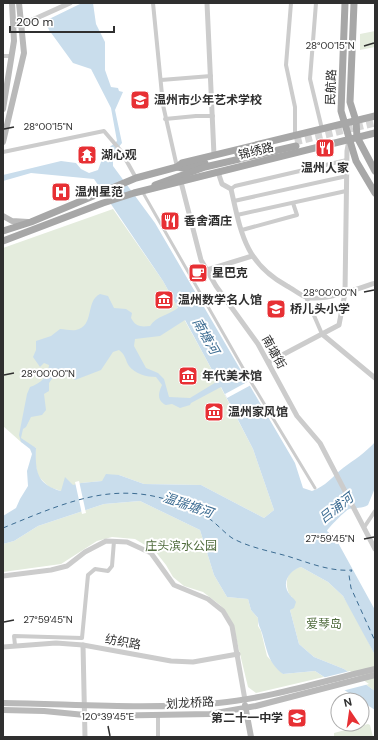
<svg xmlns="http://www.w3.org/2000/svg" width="378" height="740" font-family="'DM Sans','Noto Sans SC',sans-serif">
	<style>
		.green { fill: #e4ecdd }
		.water { fill: #c9ddec; fill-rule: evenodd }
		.pier { fill: #fff }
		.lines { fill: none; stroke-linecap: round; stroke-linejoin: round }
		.ferry { stroke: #3c6c92; stroke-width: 1; stroke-dasharray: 5 4; stroke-linecap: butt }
		.primary-tunnel { stroke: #d5d5d5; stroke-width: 7; stroke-dasharray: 7 3.5; stroke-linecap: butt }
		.pedestrian { stroke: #ccc; stroke-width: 3 }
		.minor { stroke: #ccc; stroke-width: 4 }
		.tertiary { stroke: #ccc; stroke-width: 5 }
		.secondary { stroke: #b9b9b9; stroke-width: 6 }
		.primary { stroke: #a7a7a7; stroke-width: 7 }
		.ticks { fill: none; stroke: #2f2f2f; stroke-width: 1.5 }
		.labels { text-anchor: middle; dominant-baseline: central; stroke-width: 4; stroke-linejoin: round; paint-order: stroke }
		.street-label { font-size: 12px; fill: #2f2f2f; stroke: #fff }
		.poi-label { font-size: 12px; font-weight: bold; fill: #2f2f2f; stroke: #fff; text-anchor: start }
		.park-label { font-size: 12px; fill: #4f6b3c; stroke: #fff }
		.water-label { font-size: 13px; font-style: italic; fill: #3c6c92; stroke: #fff }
		.ticks-label { font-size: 10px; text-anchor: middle; fill: #2f2f2f; stroke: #fff; stroke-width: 4; stroke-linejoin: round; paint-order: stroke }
	</style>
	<rect width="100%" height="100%" fill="#fff"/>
	<g class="green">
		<path d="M375 31V47L360 50V34Z"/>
		<path d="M113 209 163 281 205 357 253 449 274 510 264 518 201 485 144 484 119 475 102 481 81 483 61 491 49 487 38 476 35 462 36 448 21 442 3 426V248Z"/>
		<path d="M140 501 200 530 214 575 227 597 248 599 251 610 258 618V626L261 631 267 656 283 674 315 671 324 677 256 693 248 687 233 625 228 615 220 605 203 592 184 586 173 577 166 565 155 551 135 539 112 537 97 541 61 564 3 572V544L14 541 38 526 104 504Z"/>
		<path d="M301 567 328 582 343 596 354 614 375 655V691L344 669 314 657 299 644 290 610 292 597 290 596C284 582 286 571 301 567Z"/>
		<path d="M368 724 370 725 373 737H334V733Z"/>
	</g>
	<path class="water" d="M82 3H93L96 24 105 42V70L111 87 118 88 119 91 123 92 115 110 122 143 113 154V166L155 223 295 463 303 488 312 491C326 486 332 477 343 468 354 460 365 453 375 442V488L368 505C362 509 356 507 349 509 346 510 328 528 327 531L336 539 375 610V655L343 596 328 582 301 567C290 570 280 583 290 595 292 598 294 598 296 602L294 608 290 610 299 644 314 657 344 669 375 691V710L315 671 283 674C268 663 267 650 262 633 260 627 258 625 258 618L251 610 248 599 227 597 214 575 200 530 140 501 104 504 38 526 14 541 3 544V516L16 508 20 499 28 486 27 471 32 454 30 449 21 442 19 435 27 394 30 387C41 383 48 377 49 365L44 363 40 367 33 357 36 350V341L51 336 60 329C65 329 71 331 76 330 95 326 85 301 100 294L108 296 114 308 126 309 132 313 131 318C136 327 141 327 150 326 156 316 169 315 178 308L163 281 94 179 31 173 3 181V175L61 161 76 163 81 169 89 173 98 170 105 151 117 141 111 108 91 69 73 63 49 30 45 21ZM185 320 218 381 190 398 169 397 164 379 158 373 146 368 134 346 135 339 160 336ZM119 350C126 355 125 360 129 366 135 374 147 377 156 377L162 385C158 393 157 401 166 405L172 404 180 408 190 405 191 403 221 387 253 449 274 510 264 518 201 485 144 484 119 475 106 474 102 481 81 483 73 485 65 477 61 491C37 484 35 472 36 448L21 438 23 429 26 427 31 417 42 415 46 410 44 394 49 391V383L56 373H65L75 380 101 370 113 352Z"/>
	<g class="pier">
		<path d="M249 381 251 385 227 398 225 394Z"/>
		<path d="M79 481 86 513 82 514 75 482Z"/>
		<path d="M350 671 369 684 342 691 322 678Z"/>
	</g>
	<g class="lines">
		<path class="ferry" d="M3 528C76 498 128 474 203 515 214 520 222 531 232 538 248 547 269 551 287 556 307 562 330 572 352 570L349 575 351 588 375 641"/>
		<path class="primary-tunnel" d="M295 142 375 123"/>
		<path class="pedestrian" d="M142 191 251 382 315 488"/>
		<g class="minor">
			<path d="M153 3 163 105 177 167"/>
			<path d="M291 3 286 65 295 107V136"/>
			<path d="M316 3 310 79 322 129"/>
			<path d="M3 56H12"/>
			<path d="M161 80 211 76"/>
			<path d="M165 119 196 116H213"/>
			<path d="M3 152 104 131 121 151 136 178"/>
			<path d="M231 189 235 186 347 160"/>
			<path d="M234 201 347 176"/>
			<path d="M237 215 346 191"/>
			<path d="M242 230 297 215 293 203"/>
			<path d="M306 297 322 334"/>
			<path d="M365 526 375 511"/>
			<path d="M15 645 14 636 82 638 88 575 95 569 108 571 112 566 114 541"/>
			<path d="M158 716V737"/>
		</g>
		<g class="tertiary">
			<path d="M207 3 214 155"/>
			<path d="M14 26 30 21 70 3"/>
			<path d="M218 172 222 184 231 189C241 233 245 263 287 286 293 289 300 295 306 297 323 302 358 289 375 283"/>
			<path d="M181 182 201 260 216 286 258 344 297 416 320 443 375 549"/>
			<path d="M207 270 252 256"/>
			<path d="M322 334 375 378"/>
			<path d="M269 362 339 325 345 293 347 151 349 140"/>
			<path d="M3 576 51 570 67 566 85 552 106 541 127 542 151 553 174 585 208 599 223 611 232 626 245 700"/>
			<path d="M83 645 85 737"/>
			<path d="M3 647 56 643 83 645 171 661 193 662 238 654"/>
		</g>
		<g class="secondary">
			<path d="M3 109 14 41 12 3"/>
			<path d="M3 142 24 53 19 3"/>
			<path d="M3 216 12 221 28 222"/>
			<path d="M3 703C75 704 146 710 218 703 271 698 323 681 375 669"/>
			<path d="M245 705 251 737"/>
			<path d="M3 710 44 711 95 716 210 714 256 706 375 675"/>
		</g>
		<g class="primary">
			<path d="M345 3 341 111 356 161 375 193"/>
			<path d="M354 3 350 102 356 121 357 137 375 171"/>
			<path d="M238 154 269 147"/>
			<path d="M177 167 183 168 205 163"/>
			<path d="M155 185 205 167 296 146"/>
			<path d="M3 231 31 222 136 178 177 167 182 163 375 116"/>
			<path d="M3 241 103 203 134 193 375 133"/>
		</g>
	</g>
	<path class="ticks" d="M364 46 374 43M4 129 14 127M364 292 374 290M4 375 14 373M364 539 374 537M4 622 14 620M108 726 110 736"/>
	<defs>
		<symbol id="school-square" viewBox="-11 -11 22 22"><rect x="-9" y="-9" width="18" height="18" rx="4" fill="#e73034" stroke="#fff"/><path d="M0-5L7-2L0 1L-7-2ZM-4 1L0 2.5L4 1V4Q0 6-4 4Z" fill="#fff"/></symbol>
		<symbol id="restaurant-square" viewBox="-11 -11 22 22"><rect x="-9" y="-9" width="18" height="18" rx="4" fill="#e73034" stroke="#fff"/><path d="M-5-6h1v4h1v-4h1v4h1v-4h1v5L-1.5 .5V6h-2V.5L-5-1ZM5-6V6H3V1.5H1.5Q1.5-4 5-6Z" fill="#fff"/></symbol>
		<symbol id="temple-square" viewBox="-11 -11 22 22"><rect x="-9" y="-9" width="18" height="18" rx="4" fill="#e73034" stroke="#fff"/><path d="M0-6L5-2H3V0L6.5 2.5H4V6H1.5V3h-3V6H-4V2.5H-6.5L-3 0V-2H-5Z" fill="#fff"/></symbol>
		<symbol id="hospital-square" viewBox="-11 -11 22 22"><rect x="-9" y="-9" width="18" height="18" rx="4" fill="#e73034" stroke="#fff"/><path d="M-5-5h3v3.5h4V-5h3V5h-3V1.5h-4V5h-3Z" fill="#fff"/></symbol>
		<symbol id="cafe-square" viewBox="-11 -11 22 22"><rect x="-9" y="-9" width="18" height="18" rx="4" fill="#e73034" stroke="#fff"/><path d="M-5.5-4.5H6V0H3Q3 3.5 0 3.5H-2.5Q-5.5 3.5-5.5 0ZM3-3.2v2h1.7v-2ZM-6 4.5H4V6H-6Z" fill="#fff"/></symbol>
		<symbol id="museum-square" viewBox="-11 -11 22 22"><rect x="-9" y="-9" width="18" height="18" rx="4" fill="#e73034" stroke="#fff"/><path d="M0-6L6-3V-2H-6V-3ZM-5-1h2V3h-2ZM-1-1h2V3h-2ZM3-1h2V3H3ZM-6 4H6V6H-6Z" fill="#fff"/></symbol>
	</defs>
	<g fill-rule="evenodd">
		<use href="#school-square" x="129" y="89" width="22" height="22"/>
		<use href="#restaurant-square" x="314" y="137" width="22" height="22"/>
		<use href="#temple-square" x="76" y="144" width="22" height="22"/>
		<use href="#hospital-square" x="50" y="181" width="22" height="22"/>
		<use href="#restaurant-square" x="159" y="210" width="22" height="22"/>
		<use href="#cafe-square" x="187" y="262" width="22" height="22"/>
		<use href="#museum-square" x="153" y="289" width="22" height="22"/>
		<use href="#school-square" x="265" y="298" width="22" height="22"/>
		<use href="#museum-square" x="177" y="365" width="22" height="22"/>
		<use href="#museum-square" x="203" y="401" width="22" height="22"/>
		<use href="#school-square" x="286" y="707" width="22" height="22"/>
	</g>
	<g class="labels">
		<g class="street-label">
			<text transform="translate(331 87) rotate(-88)">民航路</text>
			<text transform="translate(256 151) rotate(-14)">锦绣路</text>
			<text transform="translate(274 352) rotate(61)">南塘街</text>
			<text transform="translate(123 642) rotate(10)">纺织路</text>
			<text transform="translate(190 703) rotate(-3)">划龙桥路</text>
		</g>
		<g class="poi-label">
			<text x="154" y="100">温州市少年艺术学校</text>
			<text x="101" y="155">湖心观</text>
			<text x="325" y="168" text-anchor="middle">温州人家</text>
			<text x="75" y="192">温州星范</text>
			<text x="184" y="221">香舍酒庄</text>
			<text x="212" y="273">星巴克</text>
			<text x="178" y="300">温州数学名人馆</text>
			<text x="290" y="309">桥儿头小学</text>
			<text x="202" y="376">年代美术馆</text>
			<text x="228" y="412">温州家风馆</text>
			<text x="283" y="718" text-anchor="end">第二十一中学</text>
		</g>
		<g class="park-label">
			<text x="181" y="546">庄头滨水公园</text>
			<text x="324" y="624">爱琴岛</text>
		</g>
		<g class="water-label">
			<text transform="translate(206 336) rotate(60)">南塘河</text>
			<text transform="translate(188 505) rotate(19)">温瑞塘河</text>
			<text transform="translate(336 508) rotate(-38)">吕浦河</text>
		</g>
	</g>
	<g class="ticks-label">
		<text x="330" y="49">28°00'15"N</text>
		<text x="48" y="130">28°00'15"N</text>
		<text x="330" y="296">28°00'00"N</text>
		<text x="48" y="377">28°00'00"N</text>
		<text x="330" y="542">27°59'45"N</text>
		<text x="48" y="623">27°59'45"N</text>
		<text x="108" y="720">120°39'45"E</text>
	</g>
	<rect width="378" height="740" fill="none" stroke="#2f2f2f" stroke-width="8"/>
	<g transform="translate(350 712) rotate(347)"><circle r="19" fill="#ffffff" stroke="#acacac"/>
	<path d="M0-3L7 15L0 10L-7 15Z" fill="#e73034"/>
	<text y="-6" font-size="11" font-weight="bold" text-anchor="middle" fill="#2f2f2f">N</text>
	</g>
	<path d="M10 26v6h104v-6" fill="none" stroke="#2f2f2f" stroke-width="2"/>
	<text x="16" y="26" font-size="12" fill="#2f2f2f" stroke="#ffffff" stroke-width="3" paint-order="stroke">200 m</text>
</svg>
